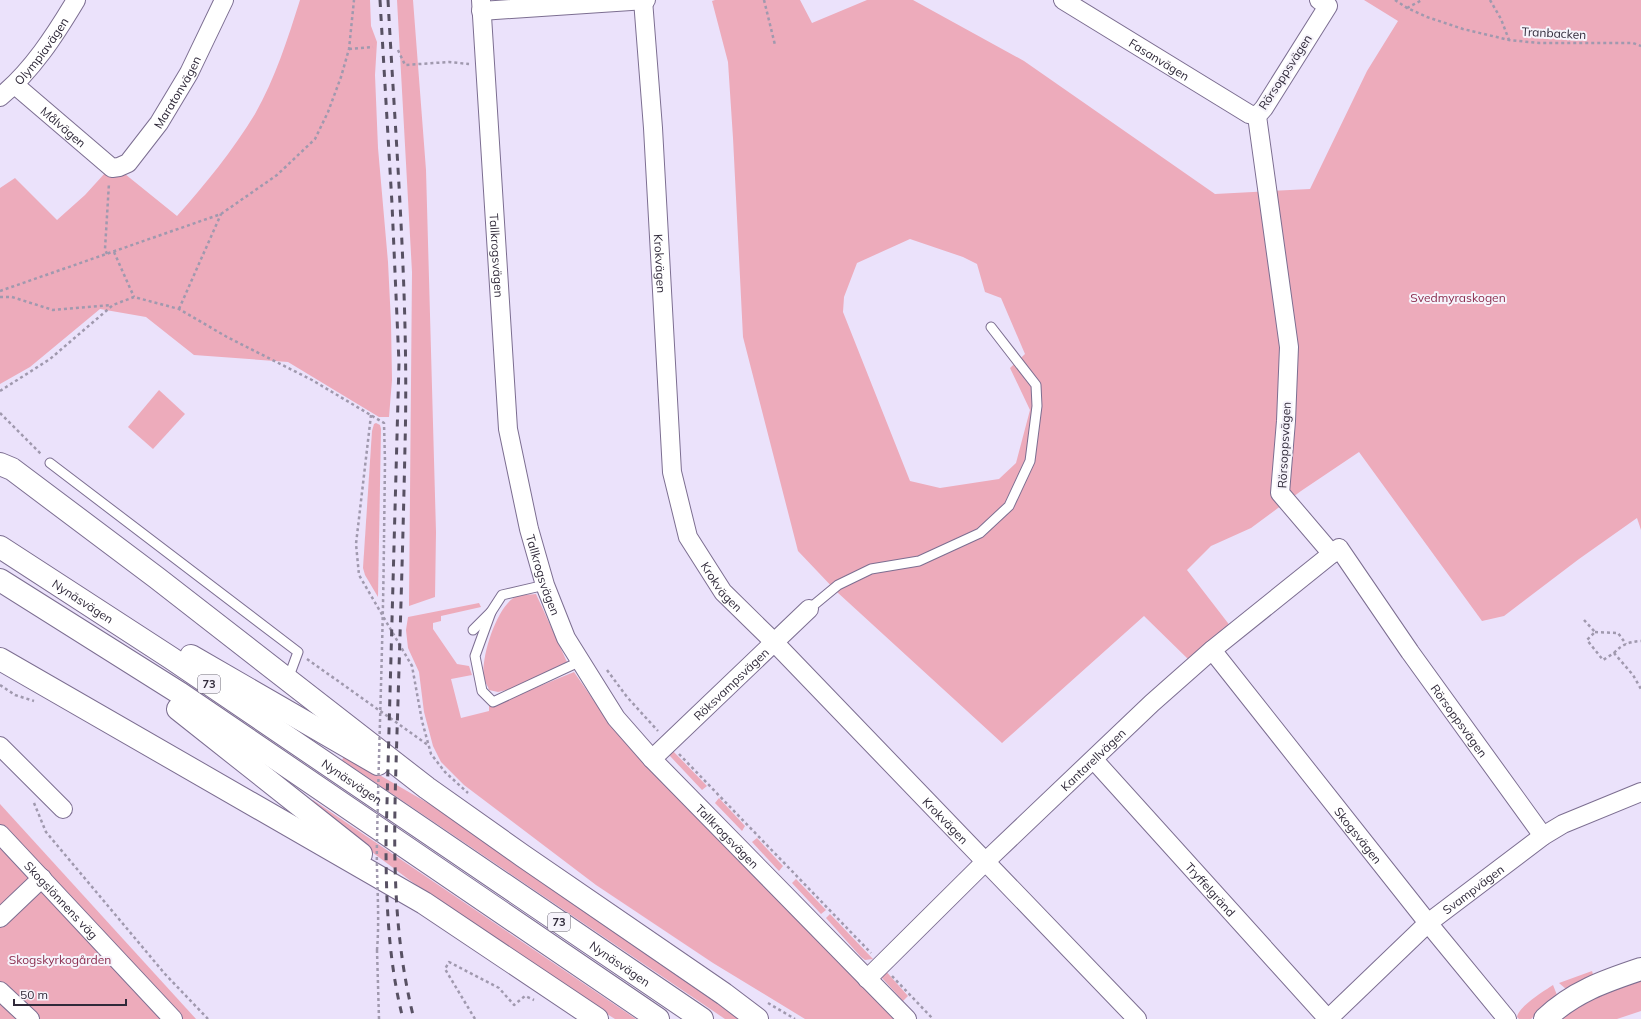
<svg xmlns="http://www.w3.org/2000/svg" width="1641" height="1019" font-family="Mulish,sans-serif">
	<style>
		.green { fill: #edabbb; fill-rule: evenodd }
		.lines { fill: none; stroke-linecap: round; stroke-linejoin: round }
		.lane-casing { stroke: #7c6e91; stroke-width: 11 }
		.street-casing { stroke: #7c6e91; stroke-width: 20 }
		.secondary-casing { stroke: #7c6e91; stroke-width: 24 }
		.highway-casing { stroke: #7c6e91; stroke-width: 24 }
		.path { stroke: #a099ae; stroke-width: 2.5; stroke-dasharray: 3 3; stroke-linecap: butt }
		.lane { stroke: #fff; stroke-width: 9 }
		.street { stroke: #fff; stroke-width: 18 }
		.secondary { stroke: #fff; stroke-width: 22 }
		.highway { stroke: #fff; stroke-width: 22 }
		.rail { stroke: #585163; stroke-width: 3; stroke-dasharray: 7 7; stroke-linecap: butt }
		.path-bridge { stroke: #a099ae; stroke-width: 2.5; stroke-dasharray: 3 3; stroke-linecap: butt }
		.labels { text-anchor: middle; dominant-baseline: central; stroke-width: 4; stroke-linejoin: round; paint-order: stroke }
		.shield { fill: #f6f3fb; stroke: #6b6674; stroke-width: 1 }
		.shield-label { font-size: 11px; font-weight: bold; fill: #302a3a }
		.street-label { font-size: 12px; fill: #302a3a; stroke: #f6f3fb }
		.park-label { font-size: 12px; fill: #8b2d4e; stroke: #f6f3fb }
	</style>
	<rect width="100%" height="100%" fill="#ebe2fb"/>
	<g class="green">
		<path d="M300 0H370L371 26 377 42 375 75 378 148 388 262 391 323 392 380 389 417H379L288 362 194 355 146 317 100 309 30 367 0 384V188L15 178 57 220 85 195 105 173 116 176 125 174 177 216C205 185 233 150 255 114 275 79 288 38 300 0Z"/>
		<path d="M397 0H413L426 170 436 532 435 597 409 606 412 272Z"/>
		<path d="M715 0H800L812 23 867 0H913L1024 61 1215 194 1310 189 1367 71 1398 21 1364 0H1641V530L1637 518 1579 559 1504 616 1482 621 1359 452 1301 491 1251 528 1211 546 1187 570 1231 627 1190 661 1144 616 1002 743 837 592 798 551 743 337 733 138 728 62 712 1ZM910 239 963 257 977 264 985 292 1001 298 1025 354 1010 368 1030 410 1016 463 999 479 940 488 910 481 843 312 844 297 857 263Z"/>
		<path d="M159 390 185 414 153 449 128 427Z"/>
		<path d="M376 423 380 425 381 429 378 597 365 575 363 568 372 431 374 424Z"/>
		<path d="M536 594 567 662 515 688 498 692 489 690C488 686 485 682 484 679 480 659 497 604 517 596 523 594 530 595 536 594Z"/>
		<path d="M479 603 481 607 441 616V621L433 623V629L457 664 469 666 472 675 451 679 461 718 489 711V705L496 704 574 672 610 724 900 1019H805L713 963 596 885 464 785 441 762 433 746 424 712 419 672 408 648 406 630 408 617Z"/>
		<path d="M670 748 707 786 702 790 670 756 669 751Z"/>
		<path d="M345 755 445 813 744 1019H725L342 760Z"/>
		<path d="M719 798 745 826 742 831 715 803Z"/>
		<path d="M313 800 636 1019H615C510 953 408 882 311 805Z"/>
		<path d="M0 804 196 1019H0Z"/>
		<path d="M757 838 783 866 779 871 752 842Z"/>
		<path d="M796 879 826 910 821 914 792 883Z"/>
		<path d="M830 914 873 959 865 960 861 957 826 918Z"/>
		<path d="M884 969 908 996 903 1001 882 978 880 974Z"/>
		<path d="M1592 971 1594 978 1566 989 1559 983Z"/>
		<path d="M1641 977V1011L1617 1019H1552L1572 1005Z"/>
		<path d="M1553 985 1557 995 1531 1019H1519L1517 1017C1519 1006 1544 991 1553 985Z"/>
	</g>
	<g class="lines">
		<defs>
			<g id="lane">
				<path d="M50 463 298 652 288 679"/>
				<path d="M809 609 838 585 871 569 919 561 980 533 1009 506 1030 461 1037 406 1036 385 991 327"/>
				<path d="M491 612 475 656 482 691 493 702 581 661"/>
				<path d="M473 630 491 612 502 595 545 585"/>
			</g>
			<g id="street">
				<path id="s1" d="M481 0 508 429 529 529 545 585 566 638 616 718 652 759 907 1019"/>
				<path id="s2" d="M643 0 653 128 672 472 688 537 723 592 774 642 1137 1019"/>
				<path id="s3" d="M1063 0 1249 114 1257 116"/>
				<path d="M1319 0 1328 6 1264 108 1257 116 1289 347 1286 421 1280 493 1332 554"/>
				<path d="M481 11 646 0"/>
				<path id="s4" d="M15 85 112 168 119 167 128 163 159 123 189 73 224 0"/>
				<path id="s5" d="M0 97C32 71 55 35 76 0"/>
				<path id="s6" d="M1212 650 1428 923 1507 1019"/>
				<path d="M0 746 63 809"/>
				<path id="s7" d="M652 759 809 609"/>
				<path id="s8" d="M1094 760 1328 1019"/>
				<path id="s9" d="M0 834 173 1019"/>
				<path d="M0 918 42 878"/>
				<path id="s10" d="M867 979 985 862 1152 703 1212 650 1339 548 1410 652 1543 836"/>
				<path d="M0 991 30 1019"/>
				<path id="s11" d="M1328 1019 1428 923 1543 836 1563 824 1641 792"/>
			</g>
			<path id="secondary" d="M1545 1019C1573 992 1605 981 1641 969"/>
			<g id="highway">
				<path d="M0 464 12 469 157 578 427 788 523 856 724 994 757 1019"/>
				<path id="s12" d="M0 547 171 658 702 1019"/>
				<path d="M0 580 181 694 658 1019"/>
				<path d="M191 656 378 764"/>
				<path d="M0 659 424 903 597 1019"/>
				<path d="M178 709 361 854"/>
			</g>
		</defs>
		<use href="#lane" class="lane-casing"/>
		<use href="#street" class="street-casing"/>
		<use href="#secondary" class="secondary-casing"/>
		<use href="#highway" class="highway-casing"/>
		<g class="path">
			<path d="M764 0 775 45"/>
			<path d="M1395 0 1407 8 1427 17 1463 29 1509 40 1539 43H1633L1641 46"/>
			<path d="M1490 0 1501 19 1509 40"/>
			<path d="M1407 8 1422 0"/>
			<path d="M349 49 373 47"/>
			<path d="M398 50 405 65 449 62 469 64"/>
			<path d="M114 252 134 297"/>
			<path d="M107 254 105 249 109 183"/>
			<path d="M0 291 221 214 277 175 315 139 328 112 341 77 349 49 354 0"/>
			<path d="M0 297H12L53 310 111 305"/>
			<path d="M179 309 221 214"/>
			<path d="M0 391 50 359 113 305 134 297 179 309 227 337 312 380 384 423 385 461 384 540"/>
			<path d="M0 413 42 455"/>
			<path d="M371 415 356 544 359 575 412 666 422 721 431 754 445 772 468 793"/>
			<path d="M1584 620 1595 632 1587 640 1603 660 1614 653 1633 675 1641 689"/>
			<path d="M1595 632 1618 633 1626 644"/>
			<path d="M1614 653C1622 644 1629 642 1641 641"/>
			<path d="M307 659 428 745"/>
			<path d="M607 670 627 697 658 731"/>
			<path d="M0 685 15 695 34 701"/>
			<path d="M679 754 871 953"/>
			<path d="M34 803 46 832 165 974 208 1019"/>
			<path d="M377 950 379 1019"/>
			<path d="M892 976 933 1019"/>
			<path d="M768 1003 795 1019"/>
			<path d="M475 1019 445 969 449 962 499 988 514 1005 525 996 534 1000"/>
		</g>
		<use href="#lane" class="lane"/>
		<use href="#street" class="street"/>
		<use href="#secondary" class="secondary"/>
		<use href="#highway" class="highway"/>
		<g class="rail">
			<path d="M380 0 392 204 399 363 386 840C386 900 388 960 403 1019"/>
			<path d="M388 0C396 149 409 297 405 446 403 542 400 637 397 733 394 829 390 925 414 1019"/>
		</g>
		<path class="path-bridge" d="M377 950C380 914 376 877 377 841 379 740 383 640 384 540"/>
	</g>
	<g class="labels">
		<g class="shield">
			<rect x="198" y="675" width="22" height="18" rx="3"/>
			<rect x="548" y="913" width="22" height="18" rx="3"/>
		</g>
		<g class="shield-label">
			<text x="209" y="684">73</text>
			<text x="559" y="922">73</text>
		</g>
		<g class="street-label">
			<text transform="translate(1554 33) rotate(3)">Tranbacken</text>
			<text stroke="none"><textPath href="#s5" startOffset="62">Olympiavägen</textPath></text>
			<text stroke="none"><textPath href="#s3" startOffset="113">Fasanvägen</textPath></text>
			<text transform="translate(1285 72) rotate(-57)">Rörsoppsvägen</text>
			<text stroke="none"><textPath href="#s4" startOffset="231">Maratonvägen</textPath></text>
			<text stroke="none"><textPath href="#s4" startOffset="64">Målvägen</textPath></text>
			<text stroke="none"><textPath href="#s1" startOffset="256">Tallkrogsvägen</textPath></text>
			<text stroke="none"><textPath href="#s2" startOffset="264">Krokvägen</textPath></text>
			<text transform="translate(1284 445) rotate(-87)">Rörsoppsvägen</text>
			<text stroke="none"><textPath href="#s1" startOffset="580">Tallkrogsvägen</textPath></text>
			<text stroke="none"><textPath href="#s2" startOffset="600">Krokvägen</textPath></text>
			<text stroke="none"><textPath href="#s12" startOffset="99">Nynäsvägen</textPath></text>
			<text stroke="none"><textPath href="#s7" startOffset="109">Röksvampsvägen</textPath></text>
			<text stroke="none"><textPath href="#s10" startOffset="850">Rörsoppsvägen</textPath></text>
			<text stroke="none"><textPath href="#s10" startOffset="315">Kantarellvägen</textPath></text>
			<text stroke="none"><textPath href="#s12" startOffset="423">Nynäsvägen</textPath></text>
			<text stroke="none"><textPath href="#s2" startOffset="924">Krokvägen</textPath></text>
			<text stroke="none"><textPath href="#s6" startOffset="236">Skogsvägen</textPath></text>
			<text stroke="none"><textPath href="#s1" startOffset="904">Tallkrogsvägen</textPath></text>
			<text stroke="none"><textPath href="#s8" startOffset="174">Tryffelgränd</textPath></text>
			<text stroke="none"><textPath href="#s11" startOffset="195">Svampvägen</textPath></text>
			<text stroke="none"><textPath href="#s9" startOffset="90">Skogslönnens väg</textPath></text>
			<text stroke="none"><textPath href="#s12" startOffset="747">Nynäsvägen</textPath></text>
		</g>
		<g class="park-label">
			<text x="1458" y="297">Svedmyraskogen</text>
			<text x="60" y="959">Skogskyrkogården</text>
		</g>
	</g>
	<path d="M14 999v6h112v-6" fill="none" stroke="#302a3a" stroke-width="2"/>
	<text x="20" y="999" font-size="12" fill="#302a3a" stroke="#f6f3fb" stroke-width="3" paint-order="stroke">50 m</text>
</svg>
